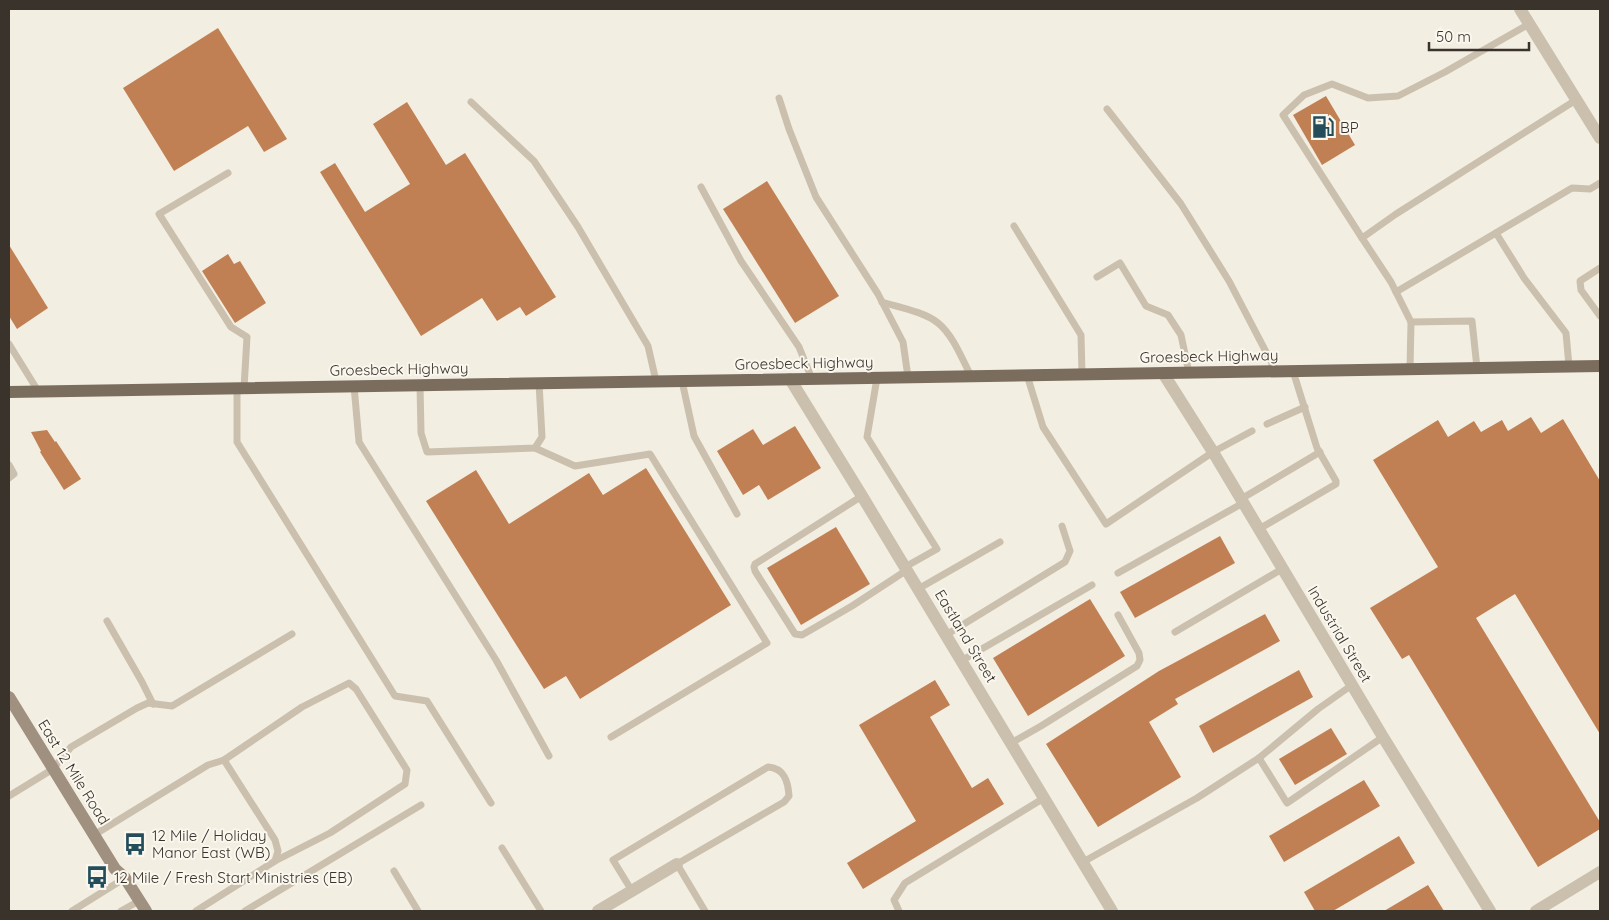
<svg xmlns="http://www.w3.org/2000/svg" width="1609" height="920" font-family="Quicksand,sans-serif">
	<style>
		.building { fill: #c08053 }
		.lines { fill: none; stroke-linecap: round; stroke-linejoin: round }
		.service { stroke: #cbc0ae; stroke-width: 7 }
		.minor { stroke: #cbc0ae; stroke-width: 12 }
		.tertiary { stroke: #cbc0ae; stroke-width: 12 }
		.secondary { stroke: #9f907f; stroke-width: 12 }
		.primary { stroke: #7b6d5e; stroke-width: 12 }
		.labels { text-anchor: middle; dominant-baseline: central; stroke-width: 4; stroke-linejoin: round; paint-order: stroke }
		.poi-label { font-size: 15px; fill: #3a332c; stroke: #faf7ef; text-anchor: start }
		.street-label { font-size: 15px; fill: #3a332c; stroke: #faf7ef }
	</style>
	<rect width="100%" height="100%" fill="#f3eee2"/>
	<g class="building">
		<path d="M218 28 287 139 264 152 248 126 174 171 123 88Z"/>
		<path d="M1326 96 1355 145 1322 165 1293 115Z"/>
		<path d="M407 102 446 165 465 153 556 297 526 316 520 307 497 321 482 298 421 336 320 172 335 163 365 212 410 184 373 124Z"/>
		<path d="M767 181 839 296 795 323 723 209Z"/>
		<path d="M9 245 48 308 17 329 9 316Z"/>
		<path d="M228 254 234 264 240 261 266 303 235 323 202 271Z"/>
		<path d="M1531 417 1541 433 1563 419 1600 481V734L1515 594 1476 618 1600 822V829L1538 867 1409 655 1402 659 1370 608 1438 567 1373 460 1438 420 1448 437 1474 421 1481 432 1502 420 1508 431Z"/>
		<path d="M795 426 821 468 768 500 759 485 743 495 717 451 753 429 763 445Z"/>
		<path d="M47 430 55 442 56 441 81 479 64 490 40 452 41 451 31 432Z"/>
		<path d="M646 468 731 605 580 699 566 676 544 689 426 501 476 470 509 524 589 473 603 495Z"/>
		<path d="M836 527 870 584 801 625 767 568Z"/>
		<path d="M1220 536 1235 563 1135 618 1120 592Z"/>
		<path d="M1090 599 1125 656 1028 716 993 658Z"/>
		<path d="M1265 614 1280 641 1175 699 1178 704 1149 722 1181 777 1098 827 1046 744 1159 671Z"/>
		<path d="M1299 670 1313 697 1213 753 1199 726Z"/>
		<path d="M935 680 950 705 930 717 972 788 988 778 1004 804 863 889 847 863 916 821 859 725Z"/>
		<path d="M1331 728 1347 754 1295 785 1279 759Z"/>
		<path d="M1364 780 1380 806 1284 862 1269 836Z"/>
		<path d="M1399 836 1415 863 1333 911H1315L1304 892Z"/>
		<path d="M1428 885 1444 911H1384Z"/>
	</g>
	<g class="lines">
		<g class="service">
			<path d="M779 98 789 129 816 197 878 294 903 342 908 377"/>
			<path d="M471 102 534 161 578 227 648 346 656 381"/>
			<path d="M1107 109 1181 204 1229 281 1276 371"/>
			<path d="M228 173 159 214 231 327 247 337 244 388"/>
			<path d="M701 187 741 261 799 347 812 379"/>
			<path d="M1014 226 1081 335 1082 374"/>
			<path d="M1496 233 1524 278 1566 333 1569 366"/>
			<path d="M1362 238 1283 115 1304 95 1332 84 1368 98 1398 96 1445 72 1529 24"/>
			<path d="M1600 268 1580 281 1581 290 1600 316"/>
			<path d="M1097 277 1120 263 1146 306 1168 315 1181 335 1189 373"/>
			<path d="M1396 292 1572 188 1590 189 1600 183"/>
			<path d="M882 302C898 307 925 312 938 323 953 335 962 359 971 376"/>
			<path d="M1411 322 1472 321 1477 368"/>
			<path d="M9 344 38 391"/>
			<path d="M1410 369 1411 322 1391 282 1362 238 1396 214 1576 100"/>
			<path d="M1027 375 1043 427 1106 524 1213 452 1252 431"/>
			<path d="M877 378 867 437 937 549 905 567"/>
			<path d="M682 381 694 436 737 514"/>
			<path d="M420 385 421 433 427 452 535 448 542 437 539 383"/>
			<path d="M354 386 359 442 496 660 549 756"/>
			<path d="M237 388V442L395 696 427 701 491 803"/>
			<path d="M1267 424 1305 407"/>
			<path d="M535 448 575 466 650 454 767 643 611 737"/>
			<path d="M9 465 14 474 9 478"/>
			<path d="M862 496 755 564 754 567 755 571 795 634 802 635 852 606 907 570"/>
			<path d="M1241 499 1320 452"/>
			<path d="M1259 529 1336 484V481L1317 448 1293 371"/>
			<path d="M1118 573 1243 503"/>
			<path d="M918 589 1000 542"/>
			<path d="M107 621 142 682 153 704"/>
			<path d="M1175 632 1282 569"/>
			<path d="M946 635 1065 562 1070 551 1062 526"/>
			<path d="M961 661 1092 585"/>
			<path d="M1011 743 1041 726 1137 666 1140 660 1139 653 1118 615"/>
			<path d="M1259 758 1287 803 1383 737"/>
			<path d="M224 760 302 707 349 683 356 689 407 770 405 784 330 833 275 861"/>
			<path d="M9 796 53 769 71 747 137 708 148 703 172 706 292 634"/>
			<path d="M94 835 208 765 224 760 275 840 278 851 275 861 196 911"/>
			<path d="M502 848 541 911"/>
			<path d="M1083 862 1197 798 1259 758 1318 709 1352 685"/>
			<path d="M394 871 418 911"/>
			<path d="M632 891 613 860 768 767C784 768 788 781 789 796L784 802 677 864 705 911"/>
			<path d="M72 911 125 878"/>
			<path d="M121 911 139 901"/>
			<path d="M245 911 421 805"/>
			<path d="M899 911 894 900 905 883 1044 798"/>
		</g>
		<g class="minor">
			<path d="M1163 373 1213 452 1383 737 1490 911"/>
			<path d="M790 379 862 496 1112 911"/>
			<path d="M598 911 677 864"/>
			<path d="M1536 911 1600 872"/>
		</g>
		<path class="tertiary" d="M1520 9 1600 138"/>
		<path class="secondary" d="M9 697 115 869 125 878 146 911"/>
		<path class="primary" d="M9 392 1600 366"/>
	</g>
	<defs>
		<symbol id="fuel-bare" viewBox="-9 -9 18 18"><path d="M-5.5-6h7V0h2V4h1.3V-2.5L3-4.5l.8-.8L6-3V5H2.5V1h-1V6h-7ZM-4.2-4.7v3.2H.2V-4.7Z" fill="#234d5a" stroke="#faf7ef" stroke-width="2.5" paint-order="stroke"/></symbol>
		<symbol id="bus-bare" viewBox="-9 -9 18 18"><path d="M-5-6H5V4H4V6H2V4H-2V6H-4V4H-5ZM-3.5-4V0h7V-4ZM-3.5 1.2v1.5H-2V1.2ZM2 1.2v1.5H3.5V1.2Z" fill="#234d5a" stroke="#faf7ef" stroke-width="2.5" paint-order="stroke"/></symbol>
	</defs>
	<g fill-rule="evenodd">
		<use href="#fuel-bare" x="1307" y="111" width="32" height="32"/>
		<use href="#bus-bare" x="119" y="828" width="32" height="32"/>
		<use href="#bus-bare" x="81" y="861" width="32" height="32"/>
	</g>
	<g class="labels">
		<g class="poi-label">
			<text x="1340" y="127">BP</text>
			<text x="152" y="835">12 Mile / Holiday<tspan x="152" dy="17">Manor East (WB)</tspan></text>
			<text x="114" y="877">12 Mile / Fresh Start Ministries (EB)</text>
		</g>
		<g class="street-label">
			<text transform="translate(1209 356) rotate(-1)">Groesbeck Highway</text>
			<text transform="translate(804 363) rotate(-1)">Groesbeck Highway</text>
			<text transform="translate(399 369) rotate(-1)">Groesbeck Highway</text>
			<text transform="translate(1340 634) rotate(59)">Industrial Street</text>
			<text transform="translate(966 636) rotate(59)">Eastland Street</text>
			<text transform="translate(74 772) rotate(58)">East 12 Mile Road</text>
		</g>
	</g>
	<rect width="1609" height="920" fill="none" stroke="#3a332c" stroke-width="20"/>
	<path d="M1429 42v8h100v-8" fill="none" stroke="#3a332c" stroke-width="2.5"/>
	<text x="1436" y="42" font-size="15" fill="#3a332c" stroke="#faf7ef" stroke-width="4" paint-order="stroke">50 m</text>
</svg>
